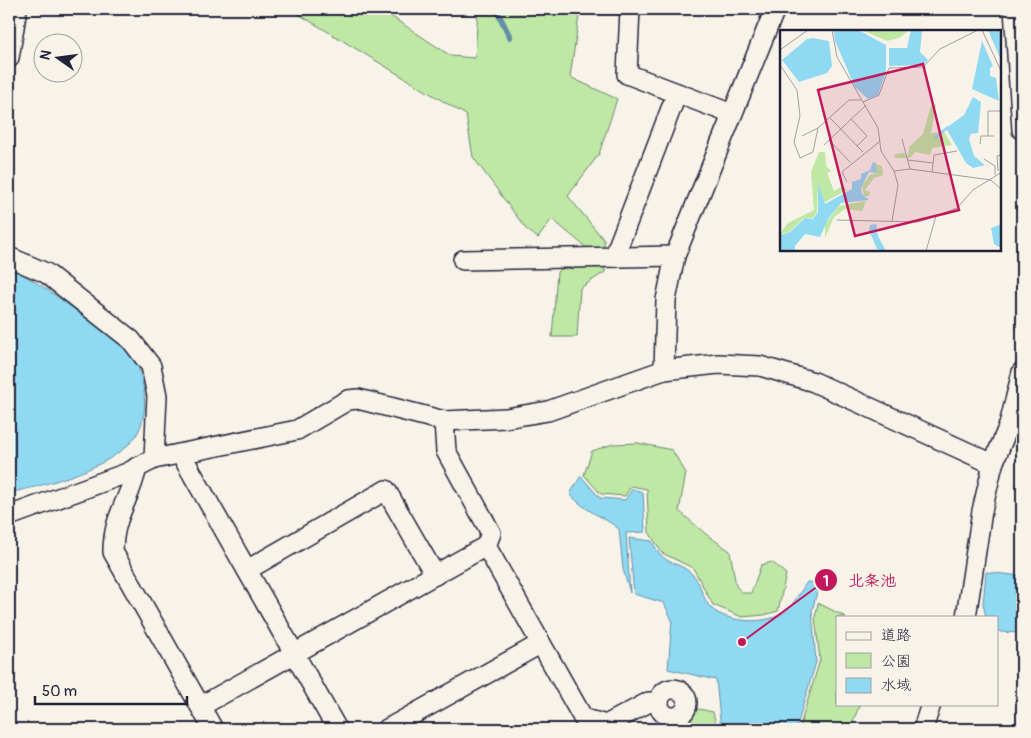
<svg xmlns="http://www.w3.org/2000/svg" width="1031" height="738" font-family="Pangolin,'Klee One',sans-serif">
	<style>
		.green { fill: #bee8a4; stroke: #708570 }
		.water { fill: #90d9f2; stroke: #6490a9 }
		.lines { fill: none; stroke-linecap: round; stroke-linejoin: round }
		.stream { stroke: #6490a9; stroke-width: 6 }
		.minor-casing { stroke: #22223b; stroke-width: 22 }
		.minor { stroke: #f7f3e8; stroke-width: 19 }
		.inset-river { fill: none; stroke: #90d9f2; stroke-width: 2.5 }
		.inset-road { fill: none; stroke: #a29fa3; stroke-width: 1 }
		.view { fill: #c2185b; fill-opacity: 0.15; stroke: #c2185b; stroke-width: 2.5 }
		.inset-edge { fill: none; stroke: #22223b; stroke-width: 2.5 }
		.leader { fill: none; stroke: #c2185b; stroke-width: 2 }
		.callout-dot { fill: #c2185b; stroke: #f7f3e8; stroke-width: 2 }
		.mark-label { font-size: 15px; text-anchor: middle; font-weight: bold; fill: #fff }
		.callout-label { font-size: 16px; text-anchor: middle; font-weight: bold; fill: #c2185b; stroke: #f7f3e8; stroke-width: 4.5; stroke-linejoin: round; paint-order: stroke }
	</style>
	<rect width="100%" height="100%" fill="#f7f3e8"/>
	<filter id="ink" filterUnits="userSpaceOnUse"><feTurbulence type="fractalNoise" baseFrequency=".02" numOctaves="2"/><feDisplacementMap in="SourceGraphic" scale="10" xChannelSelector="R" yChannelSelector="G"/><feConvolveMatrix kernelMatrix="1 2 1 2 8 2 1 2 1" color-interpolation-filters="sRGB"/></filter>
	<g filter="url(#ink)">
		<g class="green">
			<path d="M290 9H380L451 56 475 58 478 9H580L570 77 617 99 599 154 568 196 604 240 605 272 580 288 577 337H552L557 272 589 250 552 219 538 238 526 229 473 157 466 115Z"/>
			<path d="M638 443 672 450 686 473 679 511 707 535 730 551 736 586 743 593H751L761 565 772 562 786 574 778 611 764 615 742 617 713 605 693 568 662 553 649 532 647 489 631 486 625 496 601 494 584 475 592 451 613 444Z"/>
			<path d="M818 603 846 617H837V704H860L850 729H799L820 660 815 618Z"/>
			<path d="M699 709 713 712 717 729H680L686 717Z"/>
		</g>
		<g class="water">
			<path d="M9 267C43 284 73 309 104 331 111 337 125 344 131 352 146 378 153 423 128 445 100 471 45 485 9 493Z"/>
			<path d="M581 476 600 498 625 500 632 489 643 492 645 532 626 533 630 593 623 569 619 529C603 516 584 511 570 494Z"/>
			<path d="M629 538 652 541C665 568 674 558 692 574 701 582 702 599 711 608 726 623 770 626 787 610 794 603 801 591 807 582L815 583 818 588 812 611 816 662 796 729H721L716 680 668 669 672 620 664 603 634 594Z"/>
			<path d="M986 572 1022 576V633L1000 632 997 629V617H986L983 604Z"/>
		</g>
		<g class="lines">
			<path class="stream" d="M496 9 510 37"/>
			<defs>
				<g id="minor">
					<path d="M630 9 627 74 732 114"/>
					<path d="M1014 9 1022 130"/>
					<path d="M9 58 17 9"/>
					<path d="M9 257 46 273 131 340 151 366 157 396 154 459"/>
					<path d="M614 257 677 93"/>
					<path d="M463 260 675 256"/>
					<path d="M664 370 718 364 760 366 814 382 993 464"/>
					<path d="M444 421 446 451 491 533 486 546 583 718 606 725 649 702H659"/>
					<path d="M181 454 337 729"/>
					<path d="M137 467C130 501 113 515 113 552L213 729"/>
					<path d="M9 516 127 473 154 459 297 430 348 400 358 399 444 421 506 418 548 411 664 370 666 300 675 256 775 9"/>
					<path d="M247 570 386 490 435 575"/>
					<path d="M966 617 982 511 993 464 1009 425 1022 372"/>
					<circle cx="673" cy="703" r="14"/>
					<path d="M201 706 486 546"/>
					<path d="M387 729 540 644"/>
					<path d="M923 729 931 704"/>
				</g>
			</defs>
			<use href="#minor" class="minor-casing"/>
			<use href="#minor" class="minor"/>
		</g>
	</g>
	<g transform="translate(780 30)">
		<rect width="221" height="221" fill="#f7f3e8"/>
		<path d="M82 0H127L128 1 119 8 107 11ZM156 74 151 103 164 102 172 115 152 118 150 125 135 122 130 128H115L114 124 124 123 128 126 129 117 143 104 151 76ZM39 122H45L46 136 51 141 56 139 47 143 54 161 63 156 67 160 43 173 38 153 37 182 33 188H24L9 202 0 204 8 193 34 180 31 142ZM96 134 102 136 103 145 94 148 85 160 90 162 89 166H84L82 156 90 145 96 143ZM86 171 82 181 65 179 54 187 45 208V194L59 176Z" fill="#bee8a4"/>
		<path d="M78 0 106 15V42L98 65 88 69 75 57 55 11 54 1ZM131 0H142L140 22 148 30 143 35 109 36V18H127ZM208 0H221V30ZM33 8 49 11 52 36 47 43 19 52 2 30 27 9ZM202 11 213 36 210 38V46L216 48 219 71 192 59ZM193 67 201 72 198 103 191 104 189 109 194 126 205 135 193 138 186 133 166 98 184 85ZM93 132 96 133V143L89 142 81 158 82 164 89 170 61 173 48 189 40 207 25 204 15 216V221H1L0 205 10 202 25 188 33 189 38 182V153L45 174 72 159V152L81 149V144L90 140ZM96 194 98 206 106 221 97 219 89 200 90 195ZM221 194V217H219L214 214 211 198Z" fill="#90d9f2"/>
		<path class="inset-river" d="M155 108 168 97"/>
		<path class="inset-road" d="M52 0 57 27 98 98 101 121 114 141 130 139 211 150 222 160M202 0 222 43M0 20 28 0M0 35 17 60 20 86 14 112 20 128 33 122 38 98 69 70H81M83 72 99 65 109 38 143 37 160 19 198 0M50 88 83 122M71 89 87 106 77 116M22 106 38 98M208 106V81H222M122 109 130 139M49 110 71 133M200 114 201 106H214M44 115 85 76M204 129 215 136V145M128 130 153 133M218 141 217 126 222 125M152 142 154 125 177 121M67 152 62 142 99 112M57 190 138 192 156 186M112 191 118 155 114 141M146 221 156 186 177 178 193 160 222 142"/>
		<path class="view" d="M143 34 179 180 75 206 38 60Z"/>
		<rect width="221" height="221" class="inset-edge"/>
	</g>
	<path class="leader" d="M742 642L826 580"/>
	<g class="callout-dot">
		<circle cx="742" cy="642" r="5"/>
		<circle cx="826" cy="580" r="12"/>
	</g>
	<g class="mark-label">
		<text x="826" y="586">1</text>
	</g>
	<g class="callout-label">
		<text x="872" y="586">北条池</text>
	</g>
	<rect width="1031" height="738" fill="none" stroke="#f7f3e8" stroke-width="30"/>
	<rect x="15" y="15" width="1001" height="708" fill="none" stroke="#22223b" stroke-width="2" filter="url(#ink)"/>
	<rect x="836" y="616" width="162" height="90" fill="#f7f3e8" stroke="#a29fa3"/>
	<rect x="846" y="632" width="25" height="8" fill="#f7f3e8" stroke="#a29fa3"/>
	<text x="881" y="640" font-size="15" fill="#22223b">道路</text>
	<rect x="846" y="653" width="25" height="15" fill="#bee8a4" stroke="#a29fa3"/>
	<text x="881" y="666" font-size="15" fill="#22223b">公園</text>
	<rect x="846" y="678" width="25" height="15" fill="#90d9f2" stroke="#a29fa3"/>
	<text x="881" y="690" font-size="15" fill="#22223b">水域</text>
	<g transform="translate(58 58) rotate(284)"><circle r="24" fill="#f7f3e8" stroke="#a29fa3"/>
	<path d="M0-4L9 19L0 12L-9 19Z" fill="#22223b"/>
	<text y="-8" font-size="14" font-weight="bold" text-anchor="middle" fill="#22223b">N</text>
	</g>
	<path d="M35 696v8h152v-8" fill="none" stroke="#22223b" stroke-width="2.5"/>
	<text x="42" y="696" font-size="15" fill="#22223b" stroke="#f7f3e8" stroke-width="4" paint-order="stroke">50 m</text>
</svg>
